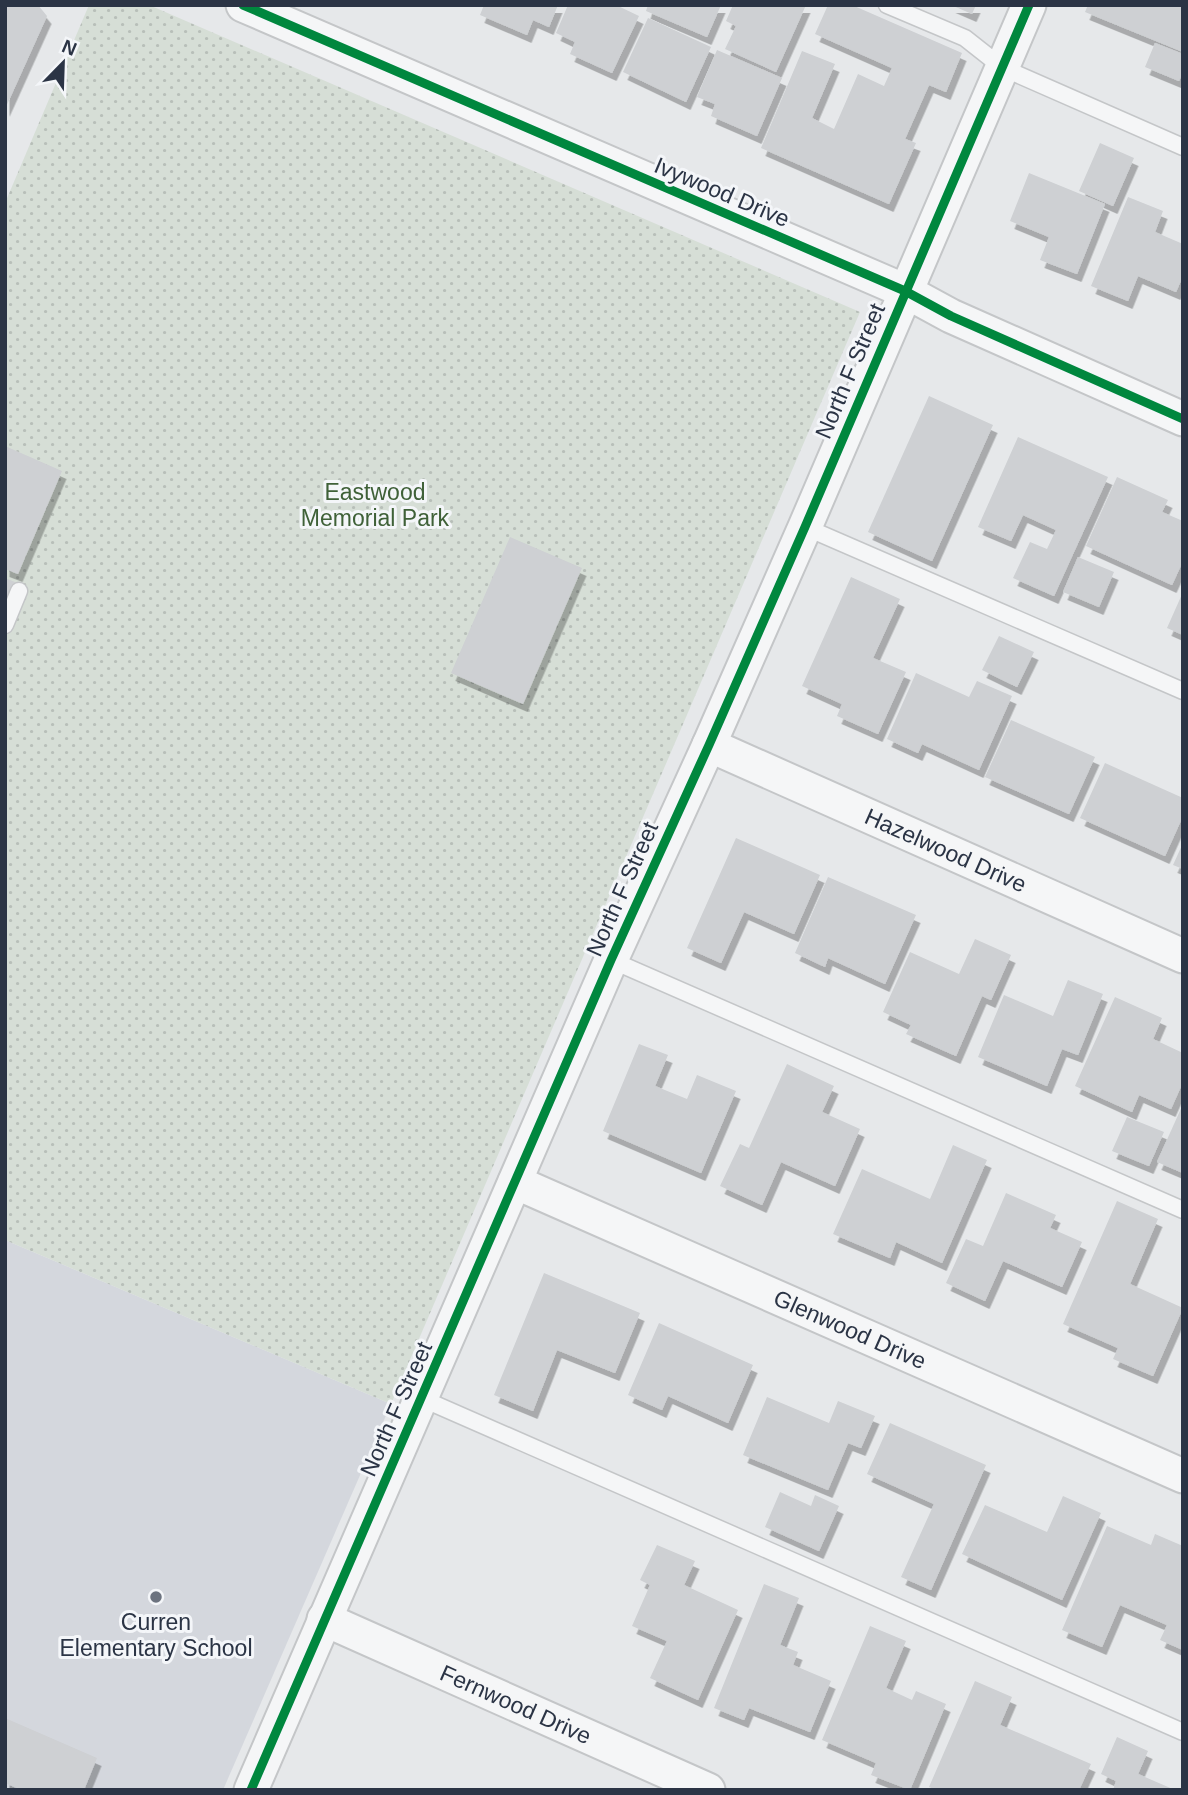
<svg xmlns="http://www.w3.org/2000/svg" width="1188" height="1795" font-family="Helvetica,sans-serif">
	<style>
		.built { fill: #d4d7dd }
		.park { fill: url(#park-dots) }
		.building { fill: #ced0d3; filter: url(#shadow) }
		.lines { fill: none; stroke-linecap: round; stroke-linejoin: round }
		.lane-casing { stroke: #c4c6c8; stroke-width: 19 }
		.street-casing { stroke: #c4c6c8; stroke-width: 37 }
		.lane { stroke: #f5f6f7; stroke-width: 16 }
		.street { stroke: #f5f6f7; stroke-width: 33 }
		.cycleway-casing { stroke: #f4f6f9; stroke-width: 13 }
		.cycleway { stroke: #00873e; stroke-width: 9 }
		.poi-dot { fill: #6c737f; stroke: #f4f6f9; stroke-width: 2.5 }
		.labels { text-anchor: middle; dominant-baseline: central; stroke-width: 6; stroke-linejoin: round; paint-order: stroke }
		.street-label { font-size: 23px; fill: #2b3445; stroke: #f4f6f9 }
		.park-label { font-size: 23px; fill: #3f6138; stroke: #f4f6f9 }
		.poi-label { font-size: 23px; fill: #2b3445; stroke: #f4f6f9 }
	</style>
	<defs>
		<pattern id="park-dots" width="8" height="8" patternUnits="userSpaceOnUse" patternTransform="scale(1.75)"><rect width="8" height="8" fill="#d6ded6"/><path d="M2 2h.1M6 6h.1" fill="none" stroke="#b8bfb9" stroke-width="1.8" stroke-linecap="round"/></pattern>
		<filter id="shadow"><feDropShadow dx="4.5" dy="8" stdDeviation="0" flood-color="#0004"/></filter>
	</defs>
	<rect width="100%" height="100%" fill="#e6e8ea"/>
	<path class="built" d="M5 1240 391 1404 223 1790H5Z"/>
	<path class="park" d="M89 5H149L860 312 391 1404 5 1240V203Z"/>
	<g class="building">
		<path d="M5 5H38L47 16 5 109Z"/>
		<path d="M484 5H558L549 27 533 20 527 35 480 15Z"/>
		<path d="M568 5H616L639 16 612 73 570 54 575 42 556 33Z"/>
		<path d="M648 5H721L707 37 646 11Z"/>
		<path d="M733 5H806L776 72 725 49 736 26 726 21Z"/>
		<path d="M828 5H852L962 53 946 92 929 85 905 139 916 143 889 204 761 148 802 51 835 64 812 118 834 129 858 74 884 86 892 68 815 34Z"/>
		<path d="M951 5H976L972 14Z"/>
		<path d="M1088 5H1183V52L1085 12Z"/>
		<path d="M648 18 711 47 686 102 623 72Z"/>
		<path d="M1155 43 1183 54V72L1179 81 1145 67Z"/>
		<path d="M717 50 782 78 757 136 711 116 715 104 697 97Z"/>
		<path d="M1100 143 1134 158 1113 206 1079 191Z"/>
		<path d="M1029 173 1105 204 1077 274 1040 260 1049 237 1010 221Z"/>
		<path d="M1128 197 1163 211 1155 232 1183 244V276L1176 292 1138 276 1128 301 1091 286Z"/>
		<path d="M929 396 993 425 932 561 868 532Z"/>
		<path d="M1018 437 1108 477 1054 596 1013 578 1030 542 1047 549 1056 530 1023 515 1011 541 978 527Z"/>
		<path d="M5 446 62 471 18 574 5 569 7 514 5 513Z"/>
		<path d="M1117 477 1168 500 1162 512 1183 521V561L1172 585 1086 546Z"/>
		<path d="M510 537 582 568 523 704 451 673Z"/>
		<path d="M1078 557 1114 572 1099 607 1063 592Z"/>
		<path d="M851 577 900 599 873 658 906 672 878 734 837 716 842 704 802 686Z"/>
		<path d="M5 578 15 582 5 607Z"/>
		<path d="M1183 592V635L1167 628Z"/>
		<path d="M999 636 1034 652 1017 687 982 670Z"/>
		<path d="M916 673 969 697 977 681 1012 696 979 770 922 744 918 753 887 739Z"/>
		<path d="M1011 720 1095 757 1069 814 985 777Z"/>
		<path d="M1105 763 1183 798V816L1165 856 1080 818Z"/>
		<path d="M736 838 820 875 794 934 744 912 721 963 687 948Z"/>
		<path d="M1183 843V869L1173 865Z"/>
		<path d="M828 877 916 915 885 984 828 958 825 967 795 953Z"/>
		<path d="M975 939 1011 955 991 1000 982 996 956 1056 906 1034 911 1025 883 1012 910 952 959 974Z"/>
		<path d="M1068 980 1103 994 1078 1055 1062 1049 1047 1086 978 1057 1004 995 1053 1016Z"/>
		<path d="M1115 997 1162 1018 1153 1039 1183 1053V1082L1171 1109 1139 1095 1132 1112 1075 1086Z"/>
		<path d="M639 1044 668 1055 655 1086 687 1099 697 1075 736 1091 701 1173 603 1131Z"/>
		<path d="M787 1064 834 1086 822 1112 860 1129 835 1186 781 1162 762 1205 720 1186 740 1144 749 1148Z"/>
		<path d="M1183 1104V1173L1157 1162Z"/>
		<path d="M1127 1117 1164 1132 1149 1166 1112 1151Z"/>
		<path d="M953 1145 987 1160 942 1263 896 1242 890 1258 833 1234 862 1169 930 1199Z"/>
		<path d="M1006 1193 1056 1215 1050 1228 1082 1242 1062 1287 1003 1261 985 1301 946 1283 966 1239 983 1246Z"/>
		<path d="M1117 1201 1158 1219 1130 1284 1183 1308 1153 1376 1113 1359 1118 1348 1063 1324Z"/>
		<path d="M544 1273 640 1313 615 1373 557 1350 533 1411 494 1395Z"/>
		<path d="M659 1323 753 1365 728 1423 668 1396 662 1410 628 1395Z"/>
		<path d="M767 1397 829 1423 838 1401 875 1416 861 1448 848 1443 828 1490 743 1455Z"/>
		<path d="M890 1423 986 1465 931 1590 901 1577 934 1504 867 1474Z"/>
		<path d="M780 1492 811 1506 815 1495 839 1506 819 1551 765 1527Z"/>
		<path d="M1063 1496 1101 1513 1062 1600 962 1554 985 1505 1047 1532Z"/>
		<path d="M1107 1526 1151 1545 1155 1534 1183 1546V1650L1160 1640 1167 1625 1120 1605 1102 1647 1062 1630Z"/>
		<path d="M657 1545 695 1561 684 1585 738 1610 698 1700 650 1678 667 1641 632 1626 650 1585 640 1580Z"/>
		<path d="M764 1584 799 1598 780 1645 798 1652 793 1665 831 1681 810 1732 749 1708 744 1720 714 1708Z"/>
		<path d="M870 1626 906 1641 886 1688 912 1700 916 1691 946 1704 910 1790 871 1775 876 1763 822 1740Z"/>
		<path d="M975 1681 1012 1697 1000 1725 1091 1764 1079 1790H936L929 1787Z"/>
		<path d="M5 1718 97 1758 84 1790H21L5 1783Z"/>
		<path d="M1117 1737 1148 1751 1138 1774 1175 1790H1113L1116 1781 1101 1774Z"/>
	</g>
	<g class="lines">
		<defs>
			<g id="lane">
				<path d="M887 5 965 38 1003 68 1183 147"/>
				<path d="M805 527 1183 691"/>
				<path d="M5 625 19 591"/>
				<path d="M611 960 1183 1210"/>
				<path d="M423 1399 1183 1732"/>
			</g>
			<g id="street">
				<path d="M243 5 905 291 951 316 1183 419"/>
				<path id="s1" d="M709 745 1183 956"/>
				<path id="s2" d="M515 1182 1183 1476"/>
				<path id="s3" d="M324 1619 708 1790"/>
				<path d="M251 1790 611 960 709 745 805 527 1029 5"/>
			</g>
		</defs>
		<use href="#lane" class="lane-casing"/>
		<use href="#street" class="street-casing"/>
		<use href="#lane" class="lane"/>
		<use href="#street" class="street"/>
		<defs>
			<g id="cycleway">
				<path d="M243 5 905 291 951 316 1183 419"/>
				<path d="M251 1790 611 960 709 745 805 527 1029 5"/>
			</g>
		</defs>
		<use href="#cycleway" class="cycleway-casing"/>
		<use href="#cycleway" class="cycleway"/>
	</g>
	<circle class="poi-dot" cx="156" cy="1597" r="7"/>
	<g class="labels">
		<g class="street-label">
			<text transform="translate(722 192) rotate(23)">Ivywood Drive</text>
			<text transform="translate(850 371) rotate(-67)">North F Street</text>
			<text stroke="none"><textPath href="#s1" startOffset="259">Hazelwood Drive</textPath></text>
			<text transform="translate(622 889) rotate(-66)">North F Street</text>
			<text stroke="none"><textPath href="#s2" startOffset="366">Glenwood Drive</textPath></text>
			<text transform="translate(396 1409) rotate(-66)">North F Street</text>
			<text stroke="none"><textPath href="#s3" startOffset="210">Fernwood Drive</textPath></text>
		</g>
		<g class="park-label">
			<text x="375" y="492">Eastwood<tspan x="375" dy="26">Memorial Park</tspan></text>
		</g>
		<g class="poi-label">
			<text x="156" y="1622">Curren<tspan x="156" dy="26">Elementary School</tspan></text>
		</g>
	</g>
	<rect width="1188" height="1795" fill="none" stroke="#2b3445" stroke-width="14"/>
	<g transform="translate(63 63) rotate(23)" stroke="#f4f6f9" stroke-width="5" paint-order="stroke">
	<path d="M0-5L12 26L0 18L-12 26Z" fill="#2b3445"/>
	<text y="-10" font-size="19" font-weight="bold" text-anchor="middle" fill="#2b3445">N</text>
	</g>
</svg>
